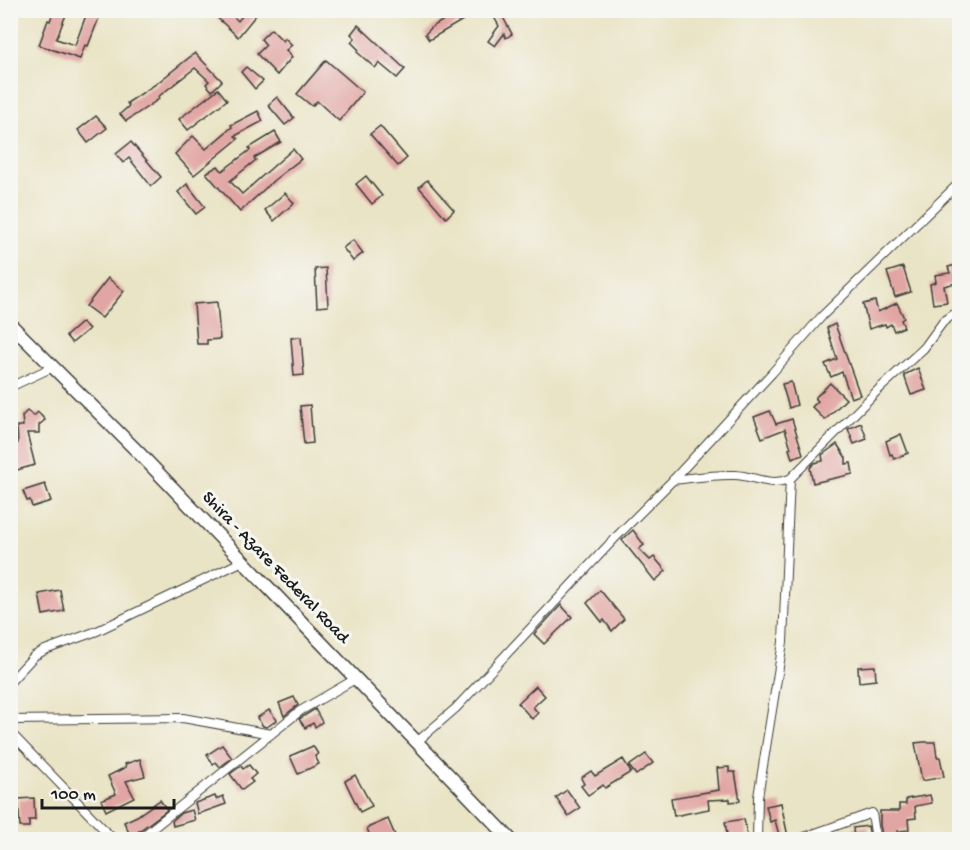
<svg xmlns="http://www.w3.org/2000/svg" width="970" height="850" font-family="'Gochi Hand',sans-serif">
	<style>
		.building { fill: #e1a5a3 }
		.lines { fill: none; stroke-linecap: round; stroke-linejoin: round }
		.minor-casing { stroke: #3b3a36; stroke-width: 10 }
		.primary-casing { stroke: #3b3a36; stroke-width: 15 }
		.minor { stroke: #fff; stroke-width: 8 }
		.primary { stroke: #fff; stroke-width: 12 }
		.labels { text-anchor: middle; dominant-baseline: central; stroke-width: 6; stroke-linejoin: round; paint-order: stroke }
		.street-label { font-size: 18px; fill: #1c1c1c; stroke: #f6f6f2 }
	</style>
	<rect width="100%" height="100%" fill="#f6f6f2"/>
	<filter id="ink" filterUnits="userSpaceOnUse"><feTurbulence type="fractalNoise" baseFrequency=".0167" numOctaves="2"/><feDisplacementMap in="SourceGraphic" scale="12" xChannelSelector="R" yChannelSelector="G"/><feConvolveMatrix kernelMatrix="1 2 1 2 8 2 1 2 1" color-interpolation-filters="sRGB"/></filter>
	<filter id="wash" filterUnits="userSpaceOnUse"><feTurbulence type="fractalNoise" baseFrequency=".008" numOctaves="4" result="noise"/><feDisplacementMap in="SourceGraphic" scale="24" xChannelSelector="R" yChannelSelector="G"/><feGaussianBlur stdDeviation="1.35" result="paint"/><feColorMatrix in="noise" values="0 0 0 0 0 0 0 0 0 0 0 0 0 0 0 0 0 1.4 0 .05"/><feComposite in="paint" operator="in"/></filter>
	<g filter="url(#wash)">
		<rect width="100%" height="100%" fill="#eae4c6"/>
		<g id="blocks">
			<g class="building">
				<path d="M54 10H68L56 39 75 45 88 10H102L88 46 85 45 80 59 39 45 48 20 50 21Z"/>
				<path d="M209 10H227L238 21 247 10H260L238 37Z"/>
				<path d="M460 10H480L429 40 425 34 432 27Z"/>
				<path d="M490 10H499L512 34 506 38 504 34 495 46 488 41 499 26Z"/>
				<path d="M358 25 405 69 397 78 379 63 375 68 357 52 359 50 351 42 355 38 351 34Z"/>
				<path d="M271 29 283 41 285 38 292 45 286 50 292 57 277 75 257 54 266 45 261 39Z"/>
				<path d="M195 53 222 81 212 91 206 84 209 81 195 68 158 97 159 99 126 121 120 114 129 106 127 103 156 84Z"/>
				<path d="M326 60 363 92 339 121 317 101 312 106 297 94Z"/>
				<path d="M246 67 263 81 255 89 241 72Z"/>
				<path d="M218 89 227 100 188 130 179 119Z"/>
				<path d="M277 97 294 118 285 125 268 105Z"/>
				<path d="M258 111 263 121 235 136 238 139 194 175 175 154 193 136 206 149 232 127 231 125Z"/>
				<path d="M96 116 107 128 88 143 78 130Z"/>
				<path d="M380 126 407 158 398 166 370 134Z"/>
				<path d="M275 132 281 142 254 158 256 160 230 181 242 194 293 149 301 159 274 180 240 212 206 173 218 166 222 171 250 150 249 148Z"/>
				<path d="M131 142 161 177 151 186 129 158 123 163 116 154Z"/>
				<path d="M366 176 382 196 372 204 356 184Z"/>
				<path d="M427 180 454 210 446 218 419 187Z"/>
				<path d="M187 184 205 207 196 214 178 192Z"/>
				<path d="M285 193 294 203 274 221 265 210Z"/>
				<path d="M353 240 363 253 353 261 343 248Z"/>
				<path d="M960 264V282L944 286 947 302 933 304 930 284 936 282 935 275 950 273 948 267Z"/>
				<path d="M903 267 911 292 895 297 887 272Z"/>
				<path d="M326 268 328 306 317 307 315 269Z"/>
				<path d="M108 278 124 291 102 318 86 306Z"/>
				<path d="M875 301 878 312 897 303 904 318 901 320 904 327 894 331 891 324 886 327 885 324 869 329 863 304Z"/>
				<path d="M217 302 220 339 207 340V344H197L194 304Z"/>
				<path d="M82 322 89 329 72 343 66 336Z"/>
				<path d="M835 324 860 395 851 398 842 372 831 377 825 364 837 359 827 328Z"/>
				<path d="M301 337 304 375 294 376 291 338Z"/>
				<path d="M918 368 926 390 911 395 904 375Z"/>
				<path d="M791 382 797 405 789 408 782 384Z"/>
				<path d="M830 383 846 399 825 420 812 407 818 401 815 398Z"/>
				<path d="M310 405 313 443 304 444 300 406Z"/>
				<path d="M27 411 34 416 38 412 45 420 39 425V433H27L35 465 17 470 11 445 18 443 17 426H23L22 416Z"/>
				<path d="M770 411 776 424 792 419 803 454 792 458 789 449 791 448 785 429 762 438 754 417Z"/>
				<path d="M861 423 867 439 854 444 848 429Z"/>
				<path d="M901 434 908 453 894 459 892 454 890 455 886 441Z"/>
				<path d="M837 444 846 458V464L851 463 853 474 813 483 810 468 814 463 823 461 822 455Z"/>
				<path d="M45 484 51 501 32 507 30 500 27 501 23 491Z"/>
				<path d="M633 530 644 545 639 549 650 560 654 557 666 571 655 581 622 540Z"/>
				<path d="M60 590 64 611 43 615 39 594Z"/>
				<path d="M600 590 624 619 612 631 604 620 602 622 587 603Z"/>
				<path d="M561 605 572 617 544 644 534 634Z"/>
				<path d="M875 666 876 680 859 682 858 667Z"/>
				<path d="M536 686 545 696 533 707 538 713 532 719 518 703Z"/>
				<path d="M294 697 298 705 284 716 279 703Z"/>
				<path d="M315 709 322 722 315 727 313 723 305 728 299 719Z"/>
				<path d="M269 710 277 720 267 727 263 726 257 718Z"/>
				<path d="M924 742H935L937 757H940L944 777 922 781 915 743Z"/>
				<path d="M222 745 232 758 220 767 216 762 213 764 207 755Z"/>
				<path d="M313 746 318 754 315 756 319 764 298 774 290 756Z"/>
				<path d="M646 754 653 763 636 775 629 766Z"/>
				<path d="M140 759 145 776 126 781 134 797 106 811 101 800 116 794 108 776 126 767 125 764Z"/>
				<path d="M623 759 631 772 605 788 603 785 588 795 581 786 584 784 581 778 591 771 595 776Z"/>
				<path d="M249 765 256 774 250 779 253 782 242 790 230 774 241 766 243 769Z"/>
				<path d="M729 767V772H735L740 801 730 802V799L708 800 709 809 674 816 671 798 719 790 717 768Z"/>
				<path d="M355 775 372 806 360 812 345 781Z"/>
				<path d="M567 790 580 808 568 816 556 798Z"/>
				<path d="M930 795 932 803 915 806 916 818 908 819 909 830 898 831V840H883L880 825V811H899V804H906V799Z"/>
				<path d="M215 796 216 799 223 796 226 804 198 814 195 803Z"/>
				<path d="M34 798 35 820H29V827H20L18 799Z"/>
				<path d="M160 800 167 810 131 837 124 822 137 816Z"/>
				<path d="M781 803 788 837 780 839 775 820 770 822 766 806Z"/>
				<path d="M192 810 195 820 173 826 172 821 181 813Z"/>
				<path d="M388 819 397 840H371L367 828Z"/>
				<path d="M744 819 748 840H728L725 822Z"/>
				<path d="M868 826 870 838 854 840 853 828Z"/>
			</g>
		</g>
	</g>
	<g filter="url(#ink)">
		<use href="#blocks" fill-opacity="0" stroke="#3b3a36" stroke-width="1.5"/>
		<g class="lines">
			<defs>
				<g id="minor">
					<path d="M10 387 53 367"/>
					<path d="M673 480C693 478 715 474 735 475 755 476 769 487 790 479L878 390 924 348 943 322 952 315 960 312"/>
					<path d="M10 682 34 656 45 650 97 631 243 561"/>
					<path d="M10 720 183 718 271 734"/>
					<path d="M10 732 114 840"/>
					<path d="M418 741 456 708 616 537 673 480 772 373 822 316 960 182"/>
					<path d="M138 840 300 711 357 678"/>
					<path d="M757 840 758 797 783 642 790 479"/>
					<path d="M796 840 872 813 876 840"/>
				</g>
				<path id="primary" d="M10 324 139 453 511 840"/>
			</defs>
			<use href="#minor" class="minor-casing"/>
			<use href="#primary" class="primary-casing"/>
			<use href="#minor" class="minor"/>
			<use href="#primary" class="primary"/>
		</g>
	</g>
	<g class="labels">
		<g class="street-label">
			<text transform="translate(275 568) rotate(46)">Shira - Azare Federal Road</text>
		</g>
	</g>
	<rect width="970" height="850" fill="none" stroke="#f6f6f2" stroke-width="36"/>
	<path d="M42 799v9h132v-9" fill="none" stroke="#1c1c1c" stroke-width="3"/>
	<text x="51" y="799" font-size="18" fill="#1c1c1c" stroke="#f6f6f2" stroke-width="4.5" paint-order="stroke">100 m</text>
</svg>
